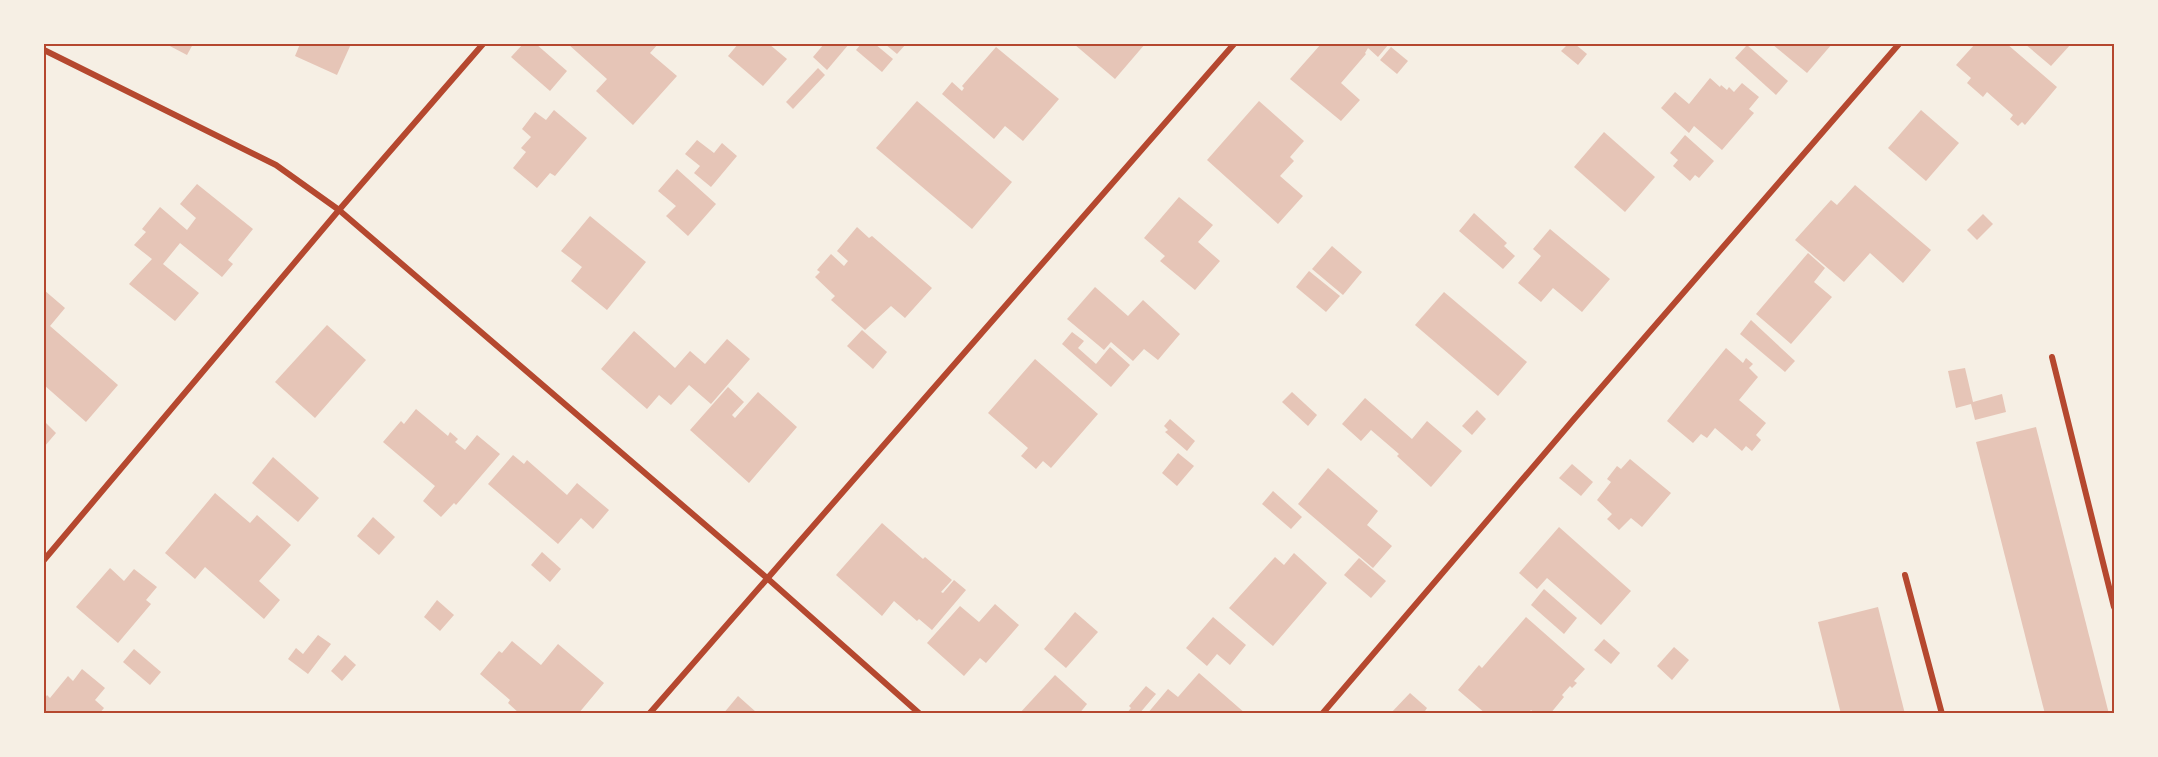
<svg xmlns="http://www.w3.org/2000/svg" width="2158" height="757" font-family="'Work Sans',sans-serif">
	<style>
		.building { fill: #e6c5b7 }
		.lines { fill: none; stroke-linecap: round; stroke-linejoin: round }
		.minor { stroke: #b5482f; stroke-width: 6 }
		.neatline { fill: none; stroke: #b5482f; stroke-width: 2 }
	</style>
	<rect width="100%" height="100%" fill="#f6efe4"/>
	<g class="building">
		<path d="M166 44H193L187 55Z"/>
		<path d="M300 44H351L337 75 295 56Z"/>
		<path d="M523 44H536L567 71 550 91 511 57Z"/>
		<path d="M568 44H658L650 53 677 76 633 125 596 91 607 79Z"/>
		<path d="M738 44H769L787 59 763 86 728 56Z"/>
		<path d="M824 44H849L827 70 813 57Z"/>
		<path d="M861 44H875L893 59 882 72 856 50Z"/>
		<path d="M885 44H906L897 54Z"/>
		<path d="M1074 44H1145L1115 79Z"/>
		<path d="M1321 44H1386L1388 45 1378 57 1368 48 1365 53 1366 54 1341 83 1360 100 1341 121 1290 79Z"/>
		<path d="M1568 44H1575L1587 54 1578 65 1561 51Z"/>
		<path d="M1772 44H1832L1807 73Z"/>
		<path d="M1975 44H2007L2057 87 2025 125 2022 122 2018 126 2010 119 2013 115 1987 92 1983 97 1967 83 1971 78 1956 65Z"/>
		<path d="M2025 44H2071L2051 66Z"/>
		<path d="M1747 45 1788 81 1776 95 1735 58Z"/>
		<path d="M996 47 1059 99 1023 141 1005 126 994 139 942 94 952 82 962 91 964 88 962 86Z"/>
		<path d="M1391 47 1408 61 1397 74 1380 60Z"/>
		<path d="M818 68 825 75 793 109 786 102Z"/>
		<path d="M1710 78 1720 87 1721 85 1727 90 1729 87 1734 92 1742 83 1759 97 1749 109 1754 113 1722 150 1694 126 1689 133 1661 108 1675 92 1689 104Z"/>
		<path d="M917 101 1012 182 972 229 876 148Z"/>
		<path d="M1259 101 1304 141 1290 157 1294 161 1280 176 1303 196 1278 224 1207 160Z"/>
		<path d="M554 110 587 138 555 176 550 173 537 188 513 168 526 152 521 148 531 137 522 129 535 112 546 120Z"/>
		<path d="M1921 110 1959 143 1926 181 1888 148Z"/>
		<path d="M1604 132 1655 177 1625 212 1574 167Z"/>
		<path d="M1685 135 1714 161 1699 178 1695 175 1690 181 1673 166 1678 160 1670 153Z"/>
		<path d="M697 140 714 153 722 143 737 156 711 187 694 173 700 166 685 154Z"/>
		<path d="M677 169 716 204 688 236 666 216 676 206 658 191Z"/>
		<path d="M197 184 253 229 228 260 233 264 222 277 180 243 163 264 199 293 175 321 129 284 152 259 134 245 146 232 142 229 160 207 187 230 196 218 180 204Z"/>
		<path d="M1855 185 1931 250 1903 283 1870 253 1844 282 1795 240 1831 200 1837 205Z"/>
		<path d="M1179 197 1213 225 1198 242 1220 261 1195 290 1160 261 1165 256 1144 238Z"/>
		<path d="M1474 213 1507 243 1504 246 1515 256 1503 269 1459 231Z"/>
		<path d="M1983 214 1993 224 1977 240 1967 230Z"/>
		<path d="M590 216 646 262 607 310 571 281 582 267 561 251Z"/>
		<path d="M857 227 869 238 872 236 932 288 905 318 891 306 865 330 831 300 835 296 815 277 820 272 817 270 831 254 844 266 848 261 837 251Z"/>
		<path d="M1550 229 1610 279 1582 312 1553 288 1541 302 1518 283 1541 256 1533 249Z"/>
		<path d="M1332 246 1362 272 1343 295 1312 269Z"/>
		<path d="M1808 253 1825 268 1814 282 1832 297 1791 344 1756 314Z"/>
		<path d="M1309 271 1340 296 1326 312 1296 287Z"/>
		<path d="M1095 287 1128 316 1143 300 1180 334 1158 360 1144 349 1133 361 1111 342 1104 350 1067 319Z"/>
		<path d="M44 290 65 308 50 326 118 385 86 422 44 385Z"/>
		<path d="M1444 292 1527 362 1498 396 1415 325Z"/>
		<path d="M1751 320 1795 361 1785 372 1740 334Z"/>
		<path d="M327 325 366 360 315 418 275 382Z"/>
		<path d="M862 330 887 352 873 369 847 346Z"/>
		<path d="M634 331 675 368 690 351 705 364 727 339 750 359 711 404 689 385 671 405 659 395 647 409 601 369Z"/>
		<path d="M1072 332 1084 341 1078 348 1096 364 1110 347 1130 365 1111 387 1062 344Z"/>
		<path d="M1726 348 1743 363 1746 358 1753 364 1749 368 1758 377 1739 400 1766 423 1756 435 1761 440 1752 451 1746 446 1742 451 1715 428 1707 438 1701 434 1693 443 1667 421Z"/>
		<path d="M1035 359 1098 414 1051 468 1043 461 1036 469 1021 456 1028 448 988 413Z"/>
		<path d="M1965 368 1973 402 2002 394 2006 412 1975 420 1971 404 1956 408 1948 371Z"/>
		<path d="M728 387 744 402 732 415 735 418 758 392 797 427 749 483 690 430Z"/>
		<path d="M1292 392 1317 415 1308 426 1282 402Z"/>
		<path d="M1365 398 1412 439 1427 421 1462 451 1431 487 1397 456 1399 454 1371 430 1361 441 1342 424Z"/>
		<path d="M416 409 448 436 450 432 458 439 455 442 465 450 477 435 500 454 456 505 454 503 441 517 423 501 435 486 383 442 401 421 404 424Z"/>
		<path d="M1477 410 1486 419 1472 435 1462 426Z"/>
		<path d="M1170 419 1195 441 1187 451 1165 432 1168 430 1164 426Z"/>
		<path d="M44 421 56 433 44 447Z"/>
		<path d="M2036 427 2109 714H2045L1976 442Z"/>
		<path d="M1178 453 1194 466 1177 486 1162 473Z"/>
		<path d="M513 455 524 464 527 460 567 495 577 483 609 510 593 529 581 518 558 544 488 484Z"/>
		<path d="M273 457 319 498 298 522 252 483Z"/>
		<path d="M1630 459 1671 493 1642 527 1631 518 1619 530 1607 519 1612 514 1597 500 1611 482 1607 479 1617 466 1621 469Z"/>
		<path d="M1572 464 1593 482 1581 496 1559 478Z"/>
		<path d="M1328 468 1378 511 1367 525 1392 546 1373 568 1298 504Z"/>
		<path d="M1273 491 1302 517 1291 529 1262 504Z"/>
		<path d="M215 493 250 523 257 515 291 545 259 581 280 600 264 619 205 567 195 579 165 553Z"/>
		<path d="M373 517 395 537 379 555 357 536Z"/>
		<path d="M882 523 923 559 925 557 952 580 941 592 943 593 954 580 966 590 932 630 919 619 917 621 894 601 882 616 836 575Z"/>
		<path d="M1559 527 1631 591 1601 625 1547 578 1537 589 1519 573Z"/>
		<path d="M542 552 561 569 550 582 531 565Z"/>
		<path d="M1294 553 1327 583 1273 646 1229 608 1275 557 1284 565Z"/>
		<path d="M1359 558 1386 581 1371 598 1344 575Z"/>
		<path d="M110 568 124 581 134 569 157 587 146 600 151 604 118 643 76 607Z"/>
		<path d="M1544 589 1577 618 1564 634 1531 605Z"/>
		<path d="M437 600 454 615 440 631 424 617Z"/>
		<path d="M995 604 1019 625 986 663 980 658 964 676 927 643 960 606 979 622Z"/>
		<path d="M1878 607 1905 714H1841L1818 622Z"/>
		<path d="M1075 612 1098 632 1066 668 1044 649Z"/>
		<path d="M1213 617 1246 645 1230 665 1217 654 1207 666 1186 648Z"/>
		<path d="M1526 617 1585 669 1574 681 1577 683 1572 688 1570 686 1562 695 1564 697 1550 714H1535L1531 710 1528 714H1486L1458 690 1479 665 1482 668Z"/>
		<path d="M318 635 331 644 308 674 288 659 296 648 303 654Z"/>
		<path d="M1604 639 1620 653 1611 664 1594 650Z"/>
		<path d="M512 641 541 665 558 644 604 683 578 714H520L508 703 510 700 480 674 499 651 502 653Z"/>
		<path d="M1674 647 1689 660 1672 680 1657 666Z"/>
		<path d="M134 649 161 672 150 685 123 662Z"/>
		<path d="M345 655 356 665 342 681 331 671Z"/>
		<path d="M82 669 105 688 95 700 104 708 99 714H44V700L47 695 50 698 68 676 73 681Z"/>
		<path d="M1199 673 1246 714H1147L1168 689 1178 697Z"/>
		<path d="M1055 675 1087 704 1079 714H1019Z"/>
		<path d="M1146 686 1156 694 1139 714H1126L1131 708 1129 706Z"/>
		<path d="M1410 693 1427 708 1423 714H1390Z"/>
		<path d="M738 696 756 712 755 714H723Z"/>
	</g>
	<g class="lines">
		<g class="minor">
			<path d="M44 50 276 165 339 210 767 578 920 714"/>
			<path d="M2052 357 2114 607"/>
			<path d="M44 560 339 210 483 44"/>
			<path d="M1905 575 1942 714"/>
			<path d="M649 714 1234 44"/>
			<path d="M1322 714 1574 419 1899 44"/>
		</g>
	</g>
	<rect width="2158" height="757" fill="none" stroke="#f6efe4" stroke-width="90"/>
	<rect x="45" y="45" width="2068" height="667" class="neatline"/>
</svg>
